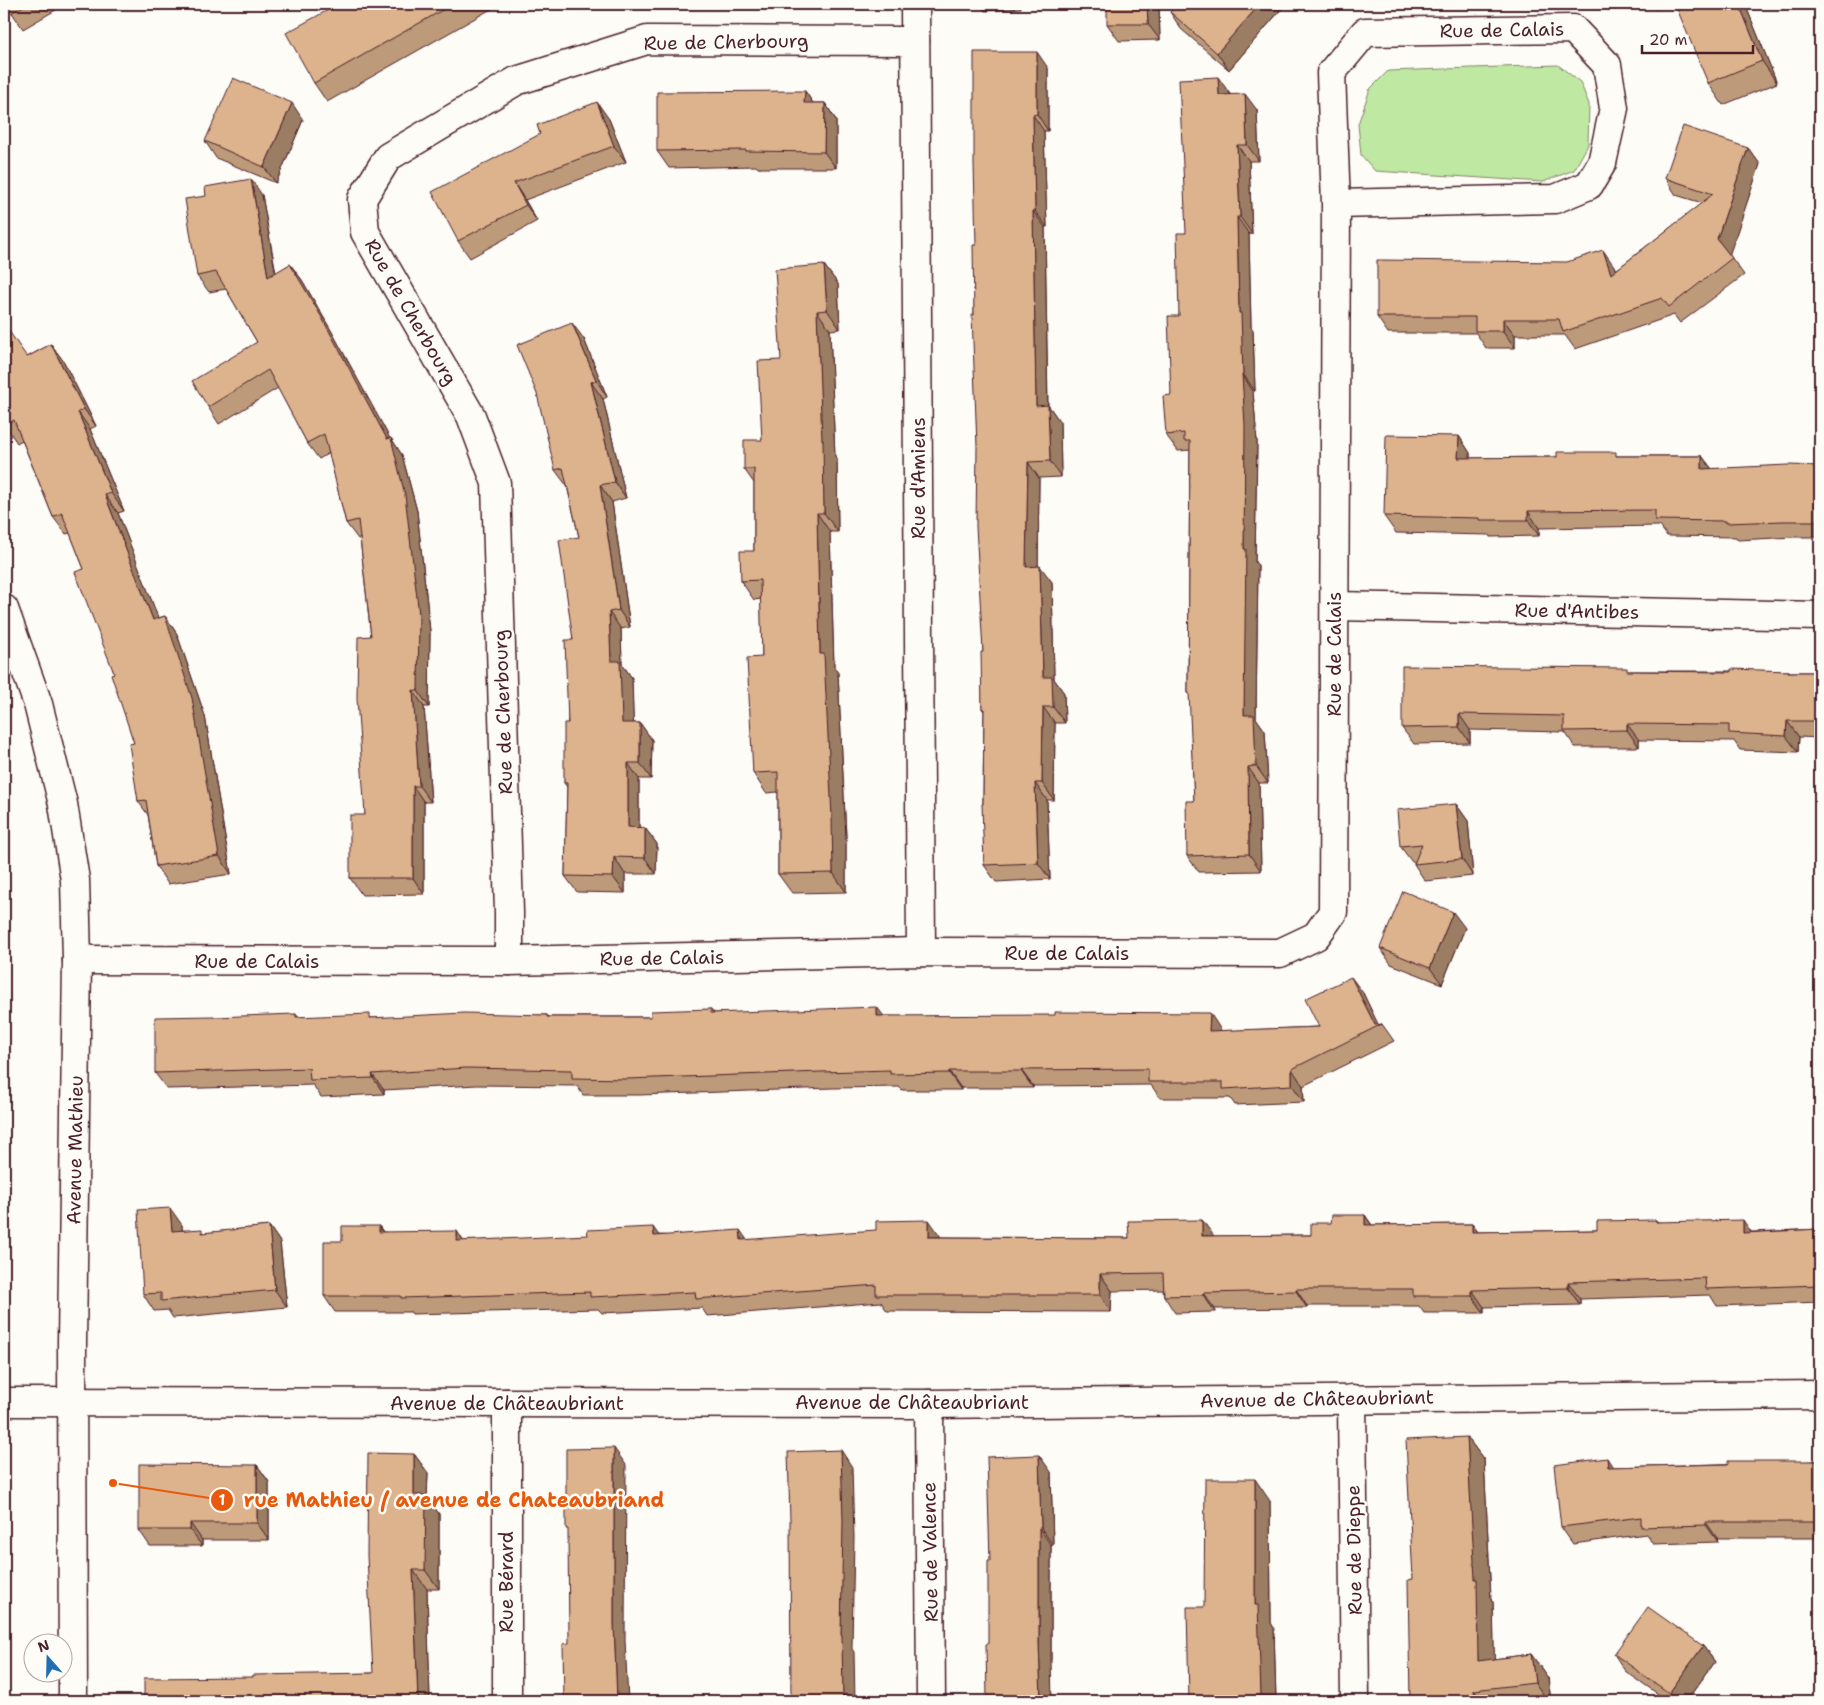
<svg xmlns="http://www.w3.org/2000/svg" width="1824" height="1705" font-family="'Shantell Sans',sans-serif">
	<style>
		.green { fill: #bfe8a3; stroke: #848467 }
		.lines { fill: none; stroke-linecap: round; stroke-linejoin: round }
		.street-casing { stroke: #4a1f2b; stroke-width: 31 }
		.secondary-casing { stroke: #4a1f2b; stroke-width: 31 }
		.street { stroke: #fdfcf7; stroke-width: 28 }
		.secondary { stroke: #fdfcf7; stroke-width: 28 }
		.wall { fill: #bd9a79; stroke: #4a1f2b }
		.shaded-wall { fill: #9a7d63; stroke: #4a1f2b }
		.building { fill: #dcb38d; stroke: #4a1f2b }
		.labels { text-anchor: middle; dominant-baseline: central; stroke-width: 5; stroke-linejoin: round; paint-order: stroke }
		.street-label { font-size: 19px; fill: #4a1f2b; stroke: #fdfcf7 }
		.leader { fill: none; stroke: #e8590c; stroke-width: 2 }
		.callout-dot { fill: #e8590c; stroke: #fdfcf7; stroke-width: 2 }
		.mark-label { font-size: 15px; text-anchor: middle; font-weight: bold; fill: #fff }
		.callout-label { font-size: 20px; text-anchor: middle; font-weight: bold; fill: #e8590c; stroke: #fdfcf7; stroke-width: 5; stroke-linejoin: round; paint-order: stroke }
	</style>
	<rect width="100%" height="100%" fill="#fdfcf7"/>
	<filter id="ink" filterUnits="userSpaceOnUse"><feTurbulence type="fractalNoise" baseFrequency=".02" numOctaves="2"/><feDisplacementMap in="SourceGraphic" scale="10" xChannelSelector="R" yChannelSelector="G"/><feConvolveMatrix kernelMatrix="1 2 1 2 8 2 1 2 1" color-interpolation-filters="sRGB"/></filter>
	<g filter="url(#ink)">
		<path class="green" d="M1558 65 1580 82 1589 104 1588 145 1574 170 1543 182 1375 171 1361 155 1358 124 1370 89 1388 71Z"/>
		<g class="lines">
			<defs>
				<g id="street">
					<path d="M915 4 921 952"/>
					<path d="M1335 606 1820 616"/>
					<path d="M4 609 38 704 63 804 75 880 77 960 72 1344 73 1701"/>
					<path d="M77 960 509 961 921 952 1280 953 1316 936 1333 912 1336 204 1331 73 1365 32 1573 29 1607 65 1614 108 1602 163 1589 185 1555 199 1336 204"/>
					<path d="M509 961V912L496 483 471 416 365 232 362 199 388 157 516 81 647 40 915 41"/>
					<path d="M1352 1399 1355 1701"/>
					<path d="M507 1403V1701"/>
					<path d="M929 1404 931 1701"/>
				</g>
				<path id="secondary" d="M4 1402 929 1404 1820 1395"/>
			</defs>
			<use href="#street" class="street-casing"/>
			<use href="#secondary" class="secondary-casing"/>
			<use href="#street" class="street"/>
			<use href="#secondary" class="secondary"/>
		</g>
		<g class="wall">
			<path d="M6 4H66L23 29Z"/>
			<path d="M339 4H500L327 102 314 83Z"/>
			<path d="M980 4H1021V8L985 11Z"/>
			<path d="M1159 4 1160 40 1119 41 1107 24Z"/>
			<path d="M1177 4H1283L1284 6 1229 70 1181 29 1170 12Z"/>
			<path d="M1650 4H1661L1655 9Z"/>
			<path d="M1745 4 1777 83 1723 105 1708 83Z"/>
			<path d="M1048 68V131H1044L1047 227H1045L1048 405 1060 422 1061 477 1039 478 1038 566 1052 582 1054 679 1064 693 1065 723H1055L1054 800H1047L1050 879 996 882 984 865 983 804 984 711 982 709 983 652 974 315 976 245Z"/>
			<path d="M805 91 813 103H825L836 120V168H758L756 166 669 168 657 151Z"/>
			<path d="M1230 94 1257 110 1259 161H1249L1252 234H1249L1251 327 1253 330 1255 391H1253L1257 442 1255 562 1258 565 1256 718 1265 731 1268 783H1259L1261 871 1199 872 1187 856 1194 801 1190 696 1188 693 1190 450 1178 451 1166 435 1171 395 1179 316 1186 233Z"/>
			<path d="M609 119 626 162 525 200 537 221 470 258 458 241 540 134Z"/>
			<path d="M303 120 276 183 216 158 205 141Z"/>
			<path d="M1748 148 1760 164 1729 254 1744 275 1680 323 1674 315 1575 349 1565 335H1515V348H1486L1476 333H1388L1377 317 1614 266 1616 270 1702 203 1676 195 1665 178Z"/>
			<path d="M262 195 276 273 290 264 302 280 332 332 390 439 391 438 402 455 417 511 430 631 429 707H424L431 802H424V894L362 895 350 878 365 815 371 636 360 538 358 539 346 523 329 453 319 459 307 443 278 388 219 424 208 407 257 342 226 289 209 292 197 276Z"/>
			<path d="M824 265 838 284 840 329 830 330 835 457 837 459 838 532H830L834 667 838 673 846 837V892L792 893 778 874V792L766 793 753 773 762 657 761 599 754 600 741 581 754 551V483L744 469 762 440 781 360Z"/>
			<path d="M584 339 607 397 603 399 626 498 612 502 630 627 621 629 622 664 632 678 633 723H640L652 740 651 779H639V827L645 828 657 844 656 874H625V893L577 892 565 876 567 787 564 783 579 537 567 486 555 470Z"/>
			<path d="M51 344 64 362 96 426 90 429 124 511 118 513 158 618 165 616 177 634 205 716 231 874 168 884 156 866 148 815 138 801 134 743 84 569 70 533 66 534 53 517 22 440 17 443 5 425 27 357Z"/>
			<path d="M1459 436 1470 453V458L1557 457 1619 456H1702L1712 469 1820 466V537H1794L1738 540 1736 537 1667 536 1660 526 1539 528V536L1490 537 1489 535 1396 533 1384 516Z"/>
			<path d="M1629 671H1789L1790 672H1820V738L1799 737 1798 752 1740 750 1734 741 1639 740V747H1575L1565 732 1470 730V743L1414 744 1402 728Z"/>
			<path d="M1456 804 1468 821 1473 876 1425 881 1414 864 1415 862H1412L1400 846Z"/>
			<path d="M1465 928 1442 984 1391 964 1380 948Z"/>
			<path d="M1363 993 1378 1025 1382 1024 1394 1041 1303 1086 1304 1102 1235 1105 1230 1098H1160L1151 1085 1033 1086V1088H961V1090H902L899 1087 833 1088 639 1095H583L577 1086 477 1085 384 1090V1094L321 1097 313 1085 167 1089 155 1073 296 1014 298 1017 373 1018 547 1015 549 1017H651L711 1009 714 1013 883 1016 1221 1030V1031L1319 1027Z"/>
			<path d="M1365 1215 1372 1225 1472 1224 1478 1232 1597 1230 1656 1220 1658 1222 1752 1232 1820 1229V1302L1717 1306 1710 1295 1580 1299V1305L1484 1307V1313H1424L1419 1306H1307V1308L1215 1309V1312L1175 1313 1164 1296 1163 1290 1112 1291 1111 1312 887 1311 881 1302 707 1316 702 1308 602 1313 598 1309 412 1314 411 1312H335L324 1296 342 1241 379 1226 383 1232 463 1241 659 1235 747 1240 941 1237 1129 1238 1202 1220 1213 1236 1311 1235 1331 1223Z"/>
			<path d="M182 1225V1230L205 1233 269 1226 280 1242 287 1307 173 1318 168 1310 154 1311 143 1294Z"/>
			<path d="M1467 1437 1484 1460 1491 1599 1493 1602 1494 1659 1531 1654 1548 1678 1551 1701H1410L1413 1579Z"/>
			<path d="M414 1454 428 1473 427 1497 439 1514V1589H427L430 1701H144L253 1677 373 1673Z"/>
			<path d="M1820 1461V1538H1717L1718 1542 1653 1544 1646 1534 1573 1544 1561 1527 1613 1467Z"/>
			<path d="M257 1465 269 1482V1540H202V1546H150L139 1530Z"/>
			<path d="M1051 1472 1053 1545H1051V1660L988 1644Z"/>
			<path d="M1270 1501 1271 1623 1274 1628 1276 1701H1189L1204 1607Z"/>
			<path d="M1703 1646 1715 1662 1686 1701H1668L1625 1671 1614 1654Z"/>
		</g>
		<g class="shaded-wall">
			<path d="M1147 4H1159L1160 40 1148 24Z"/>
			<path d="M1260 4H1283L1284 6 1229 70 1217 53Z"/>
			<path d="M1739 4H1745L1777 83 1762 61Z"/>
			<path d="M1037 52 1048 68V131L1037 114Z"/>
			<path d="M1218 77 1230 94 1231 111 1219 95Z"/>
			<path d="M805 91 816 108 804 103Z"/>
			<path d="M1245 94 1257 110 1259 161 1247 145Z"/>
			<path d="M597 102 609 119 626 162 614 146Z"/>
			<path d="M292 103 303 120 276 183 264 167Z"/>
			<path d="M825 103 836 120V168L824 152Z"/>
			<path d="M1033 115 1044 131 1047 227 1035 211Z"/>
			<path d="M1237 145 1249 161 1252 234 1240 217Z"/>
			<path d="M1748 148 1760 164 1729 256 1717 239Z"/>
			<path d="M251 179 262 195 279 293 268 277Z"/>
			<path d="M514 183 525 200 537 221 526 205Z"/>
			<path d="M1033 211 1045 227 1048 422 1036 406Z"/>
			<path d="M1237 217 1249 234 1251 327 1253 330 1255 391 1243 374 1239 313Z"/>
			<path d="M1603 250 1614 266 1622 290 1611 274Z"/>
			<path d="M290 264 302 280 332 332 392 442 391 438 402 455 417 511 430 631 429 707 418 691 387 439Z"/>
			<path d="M824 265 838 284 840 329 827 310Z"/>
			<path d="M817 311 830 330 835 457 837 459 838 532 824 513Z"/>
			<path d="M1503 319 1515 335V348L1503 331Z"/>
			<path d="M572 323 584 339 607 397 596 380Z"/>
			<path d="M51 344 64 362 96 426 84 409Z"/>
			<path d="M1242 374 1253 391 1257 442 1255 562 1258 565 1256 718 1265 731 1268 783 1256 766 1244 715V549Z"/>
			<path d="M591 382 603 399 626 498 615 482Z"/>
			<path d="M1048 405 1060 422 1061 477 1050 461Z"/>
			<path d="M78 412 90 429 124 511 111 493Z"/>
			<path d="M1459 436 1470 453V474L1458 458Z"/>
			<path d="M1702 456 1714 472 1702 469Z"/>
			<path d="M1028 462 1039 478 1038 583 1026 567Z"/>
			<path d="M600 485 612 502 630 627 619 610Z"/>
			<path d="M105 495 118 513 166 638 153 620Z"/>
			<path d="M1528 511 1539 528V536L1528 520Z"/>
			<path d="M817 513 830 532 834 667 838 673 846 837V892L833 873 820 654Z"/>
			<path d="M1040 566 1052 582 1054 679 1064 693 1065 723 1053 707 1043 677Z"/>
			<path d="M609 612 621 629 622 664 632 678 634 740 622 723 611 661Z"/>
			<path d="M165 616 177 634 205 716 231 874 219 856Z"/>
			<path d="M413 690 424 707 431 802 419 786Z"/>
			<path d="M1043 707 1055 723 1054 800 1042 783Z"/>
			<path d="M1459 714 1470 730V743L1459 727Z"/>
			<path d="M1787 721 1799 737 1798 752 1786 736Z"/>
			<path d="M640 723 652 740 651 779 640 763Z"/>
			<path d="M1627 724 1639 740V747L1627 730Z"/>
			<path d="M628 763 639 779V844L628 827Z"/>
			<path d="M1248 767 1259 783 1261 871 1249 854Z"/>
			<path d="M1035 783 1047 800 1050 879 1038 863Z"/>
			<path d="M413 786 424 802V894L413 878Z"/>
			<path d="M1456 804 1468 821 1473 876 1462 859Z"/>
			<path d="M645 828 657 844 656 874 645 858Z"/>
			<path d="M614 857 625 874V893L613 877Z"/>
			<path d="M1453 912 1465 928 1442 984 1430 968Z"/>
			<path d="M1351 977 1363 993 1379 1026 1375 1025Z"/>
			<path d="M877 1007 889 1023 877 1016Z"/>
			<path d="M1210 1013 1221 1030V1048L1209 1031Z"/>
			<path d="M1292 1069 1303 1086 1304 1102 1292 1085Z"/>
			<path d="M1021 1070 1033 1086V1088L1021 1071Z"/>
			<path d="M949 1071 961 1088V1090L949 1073Z"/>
			<path d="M372 1074 384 1090V1094L373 1078Z"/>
			<path d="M170 1208 182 1225 183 1247 172 1231Z"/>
			<path d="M1365 1215 1376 1232 1365 1225Z"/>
			<path d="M929 1220 941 1237H929Z"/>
			<path d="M1202 1220 1214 1236H1202Z"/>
			<path d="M1743 1220 1754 1236 1743 1233Z"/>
			<path d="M1472 1224 1484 1240 1472 1232Z"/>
			<path d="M269 1226 280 1242 287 1307 275 1290Z"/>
			<path d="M379 1226 391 1243 379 1232Z"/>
			<path d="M653 1227 665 1244 654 1236Z"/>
			<path d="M740 1230 752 1247 741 1240Z"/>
			<path d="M457 1231 468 1248 457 1241Z"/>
			<path d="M1100 1274 1112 1291 1111 1312 1100 1295Z"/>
			<path d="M1568 1282 1580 1299V1305L1568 1288Z"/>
			<path d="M1296 1289 1307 1306V1308L1296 1291Z"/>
			<path d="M1472 1290 1484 1307V1313L1472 1296Z"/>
			<path d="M1203 1293 1215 1309V1312L1203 1295Z"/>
			<path d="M1467 1437 1484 1460 1491 1599 1493 1602 1495 1684 1478 1661Z"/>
			<path d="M614 1448 626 1465 625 1640 628 1701H617L614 1624Z"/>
			<path d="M841 1450 852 1467 854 1537 852 1649 854 1652 855 1701H843L841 1635Z"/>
			<path d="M414 1454 428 1473 427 1497 439 1514V1589L425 1570 414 1495Z"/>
			<path d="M1039 1455 1051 1472 1053 1545 1041 1528Z"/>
			<path d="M1607 1458 1618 1475 1608 1467Z"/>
			<path d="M257 1465 269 1482V1540L257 1523Z"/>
			<path d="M1255 1479 1270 1501 1271 1623 1274 1628 1276 1701H1264L1261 1696 1255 1605Z"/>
			<path d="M1706 1522 1717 1538 1718 1542 1706 1525Z"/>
			<path d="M190 1523 202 1540V1546L190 1530Z"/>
			<path d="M1039 1528 1051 1545V1660L1052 1701H1041L1039 1643Z"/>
			<path d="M413 1570 427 1589 430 1701H418Z"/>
			<path d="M1703 1646 1715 1662 1686 1701H1674L1669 1693Z"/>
			<path d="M1531 1654 1548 1678 1551 1701H1548L1535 1683Z"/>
			<path d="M1474 1690 1483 1701H1475Z"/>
		</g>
		<g class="building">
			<path d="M6 4H27L11 13Z"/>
			<path d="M339 4H453L314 83 286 33Z"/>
			<path d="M1107 4H1147L1148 24H1107Z"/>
			<path d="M1177 4H1260L1217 53 1170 12Z"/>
			<path d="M1675 4H1739L1762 61 1708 83Z"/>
			<path d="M974 52H1037V114L1033 115 1035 211H1033L1036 406 1048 405 1050 461 1028 462 1026 567 1040 566 1043 677H1052L1053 707H1043L1042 783H1035L1038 863 984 865 982 804H983L984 709H982L981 652H983L976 526 977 446 972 315H974L973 245H976L974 164Z"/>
			<path d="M1218 77 1219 95 1245 94 1247 145H1237L1240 217H1237L1239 313H1241L1243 374H1242L1245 425 1244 549H1246L1244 715H1254L1256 766 1248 767 1249 854 1187 856 1186 801H1194L1189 693H1188L1190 441H1184V433L1166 435 1163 396 1171 395 1168 316H1179L1177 233H1186L1179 79Z"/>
			<path d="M233 78 292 103 264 167 205 141Z"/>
			<path d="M805 91 804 103H825L824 152 746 151V150L657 151V92Z"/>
			<path d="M597 102 614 146 514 183 526 205 458 241 432 192 540 134 537 125Z"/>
			<path d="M1683 126 1748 148 1717 239 1732 258 1669 307 1662 298 1563 332 1559 319H1503V331H1475V317H1377V260L1567 262 1603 250 1611 274 1713 194 1665 178Z"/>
			<path d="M251 179 268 277 290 264 321 316 387 439 391 438 405 495 419 615 418 691 413 690 419 786H413V878H350V815H365L357 699 358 637 371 636 358 520 346 523 324 434 307 443 268 370 208 407 192 381 257 342 216 272 197 276 185 199 206 196 205 187Z"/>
			<path d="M824 265 827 310 817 311 822 440H823L824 513H817L820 654H824L832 818 833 873 778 874V772L753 773 747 658 762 657 760 580 741 581 740 551H754V469H744V440H762L758 361 781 360 775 269Z"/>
			<path d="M572 323 596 380 591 382 615 482 600 485 619 610 609 612 611 661H620L622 723H640V763H628V827L645 828V858L614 857 613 877 565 876 567 783H564V723H568L565 640H573L559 540 579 537 563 468 555 470 537 394 517 345Z"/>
			<path d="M4 324 27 357 51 344 84 409 78 412 111 493 105 495 153 620 165 616 192 698 219 856 156 866 146 800 138 801 129 744 134 743 111 674 114 673 75 572 84 569 62 513 53 517 14 420 5 425 4 423Z"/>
			<path d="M1386 435 1459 436 1458 458 1557 457V452H1616V456H1702V469L1788 465 1820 466V521H1783L1726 523V521L1655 520V510L1528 511V520H1479V518L1384 516Z"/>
			<path d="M1402 666 1627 668V671L1731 672V669L1789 671 1788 672H1820V721H1787L1786 736 1729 733V725L1627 724V730L1564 731V716L1459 714V727L1402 728Z"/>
			<path d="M1456 804 1462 859 1414 864 1422 844 1400 846 1397 810Z"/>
			<path d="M1403 891 1453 912 1430 968 1380 948Z"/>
			<path d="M1351 977 1375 1025 1382 1024 1292 1069V1085L1223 1089V1082H1148V1069L1021 1070V1071H949V1073L890 1074V1070L821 1072 627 1079 572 1078V1070L466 1068 372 1074 373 1078 310 1080 309 1068 155 1073V1017L214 1016V1017L296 1014V1017L370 1014V1018L464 1013 547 1015V1017H651V1011L711 1009V1013L877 1007V1016L1055 1015V1012L1210 1013 1209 1031 1319 1027 1305 999Z"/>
			<path d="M170 1208 172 1231 202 1229V1233L269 1226 275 1290 161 1301V1293L143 1294 138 1210Z"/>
			<path d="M1332 1215H1365V1225L1472 1224V1232L1597 1230V1221L1656 1220V1222L1743 1220V1233L1820 1229V1285L1706 1289 1705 1278 1568 1282V1288L1472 1290V1296H1413V1289H1296V1291L1203 1293V1295L1164 1296 1163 1273 1100 1274V1295H876V1285L696 1299 695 1292 590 1297V1292L401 1298V1296H324V1241H342V1226H379V1232L457 1231V1241L588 1235 587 1230 653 1227 654 1236 740 1230 741 1240 876 1230V1221L929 1220V1237L1129 1238 1128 1221 1202 1220V1236L1311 1235V1223H1331Z"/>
			<path d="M1467 1437 1475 1579H1477L1478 1661 1531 1654 1535 1683 1474 1690 1475 1701H1410L1408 1580 1413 1579 1406 1440Z"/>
			<path d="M614 1448V1624L617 1701H564L563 1644 569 1643 568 1529H566V1449Z"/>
			<path d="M841 1450 843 1521 841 1635H842L843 1701H791L790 1520 788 1452Z"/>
			<path d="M368 1453 414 1454V1495H426L425 1570H413L418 1701H144V1678L253 1677V1675L373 1673 367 1556Z"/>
			<path d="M1039 1455 1041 1528H1039V1643L1041 1701H987L986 1644H988V1561H990L987 1457Z"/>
			<path d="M1607 1458 1608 1467 1728 1464V1461H1820V1522H1706V1525L1641 1527V1517L1561 1527 1554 1465Z"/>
			<path d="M139 1464 257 1465V1523H190V1530H139Z"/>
			<path d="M1205 1479H1255V1605H1258L1261 1696H1255V1701H1189L1187 1607H1204Z"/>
			<path d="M1648 1607 1703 1646 1669 1693 1614 1654Z"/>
		</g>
	</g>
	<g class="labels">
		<g class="street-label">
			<text transform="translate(1502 30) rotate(-1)">Rue de Calais</text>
			<text transform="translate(726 42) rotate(-1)">Rue de Cherbourg</text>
			<text transform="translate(411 312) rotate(60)">Rue de Cherbourg</text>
			<text transform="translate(918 478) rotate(-90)">Rue d'Amiens</text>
			<text transform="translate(1577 611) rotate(1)">Rue d'Antibes</text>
			<text transform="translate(1334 654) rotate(-90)">Rue de Calais</text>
			<text transform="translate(503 712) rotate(-92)">Rue de Cherbourg</text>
			<text x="1067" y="953">Rue de Calais</text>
			<text transform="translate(662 958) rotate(-1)">Rue de Calais</text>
			<text x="257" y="961">Rue de Calais</text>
			<text transform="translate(75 1150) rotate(-89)">Avenue Mathieu</text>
			<text transform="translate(1317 1399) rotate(-1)">Avenue de Châteaubriant</text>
			<text x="912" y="1402">Avenue de Châteaubriant</text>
			<text x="507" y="1403">Avenue de Châteaubriant</text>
			<text transform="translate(1354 1550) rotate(-91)">Rue de Dieppe</text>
			<text transform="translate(930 1552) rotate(-91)">Rue de Valence</text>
			<text transform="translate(506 1582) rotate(-90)">Rue Bérard</text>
		</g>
	</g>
	<path class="leader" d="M113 1483L222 1500"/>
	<g class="callout-dot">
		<circle cx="113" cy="1483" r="5"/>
		<circle cx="222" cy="1500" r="12"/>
	</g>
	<g class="mark-label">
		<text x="222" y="1505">1</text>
	</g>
	<g class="callout-label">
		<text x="454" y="1507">rue Mathieu / avenue de Chateaubriand</text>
	</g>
	<rect width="1824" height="1705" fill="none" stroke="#fdfcf7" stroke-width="20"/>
	<rect x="10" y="10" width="1804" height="1685" fill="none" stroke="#4a1f2b" stroke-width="2" filter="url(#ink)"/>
	<g transform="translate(48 1658) rotate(340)"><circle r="24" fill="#fdfcf7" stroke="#b5a4a5"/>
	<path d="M0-4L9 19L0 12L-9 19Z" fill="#1f6fb2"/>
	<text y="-8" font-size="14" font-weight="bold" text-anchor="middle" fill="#4a1f2b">N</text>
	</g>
	<path d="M1642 45v8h111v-8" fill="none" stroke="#4a1f2b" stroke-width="2.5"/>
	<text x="1649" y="45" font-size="15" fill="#4a1f2b" stroke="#fdfcf7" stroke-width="4" paint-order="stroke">20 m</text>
</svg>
